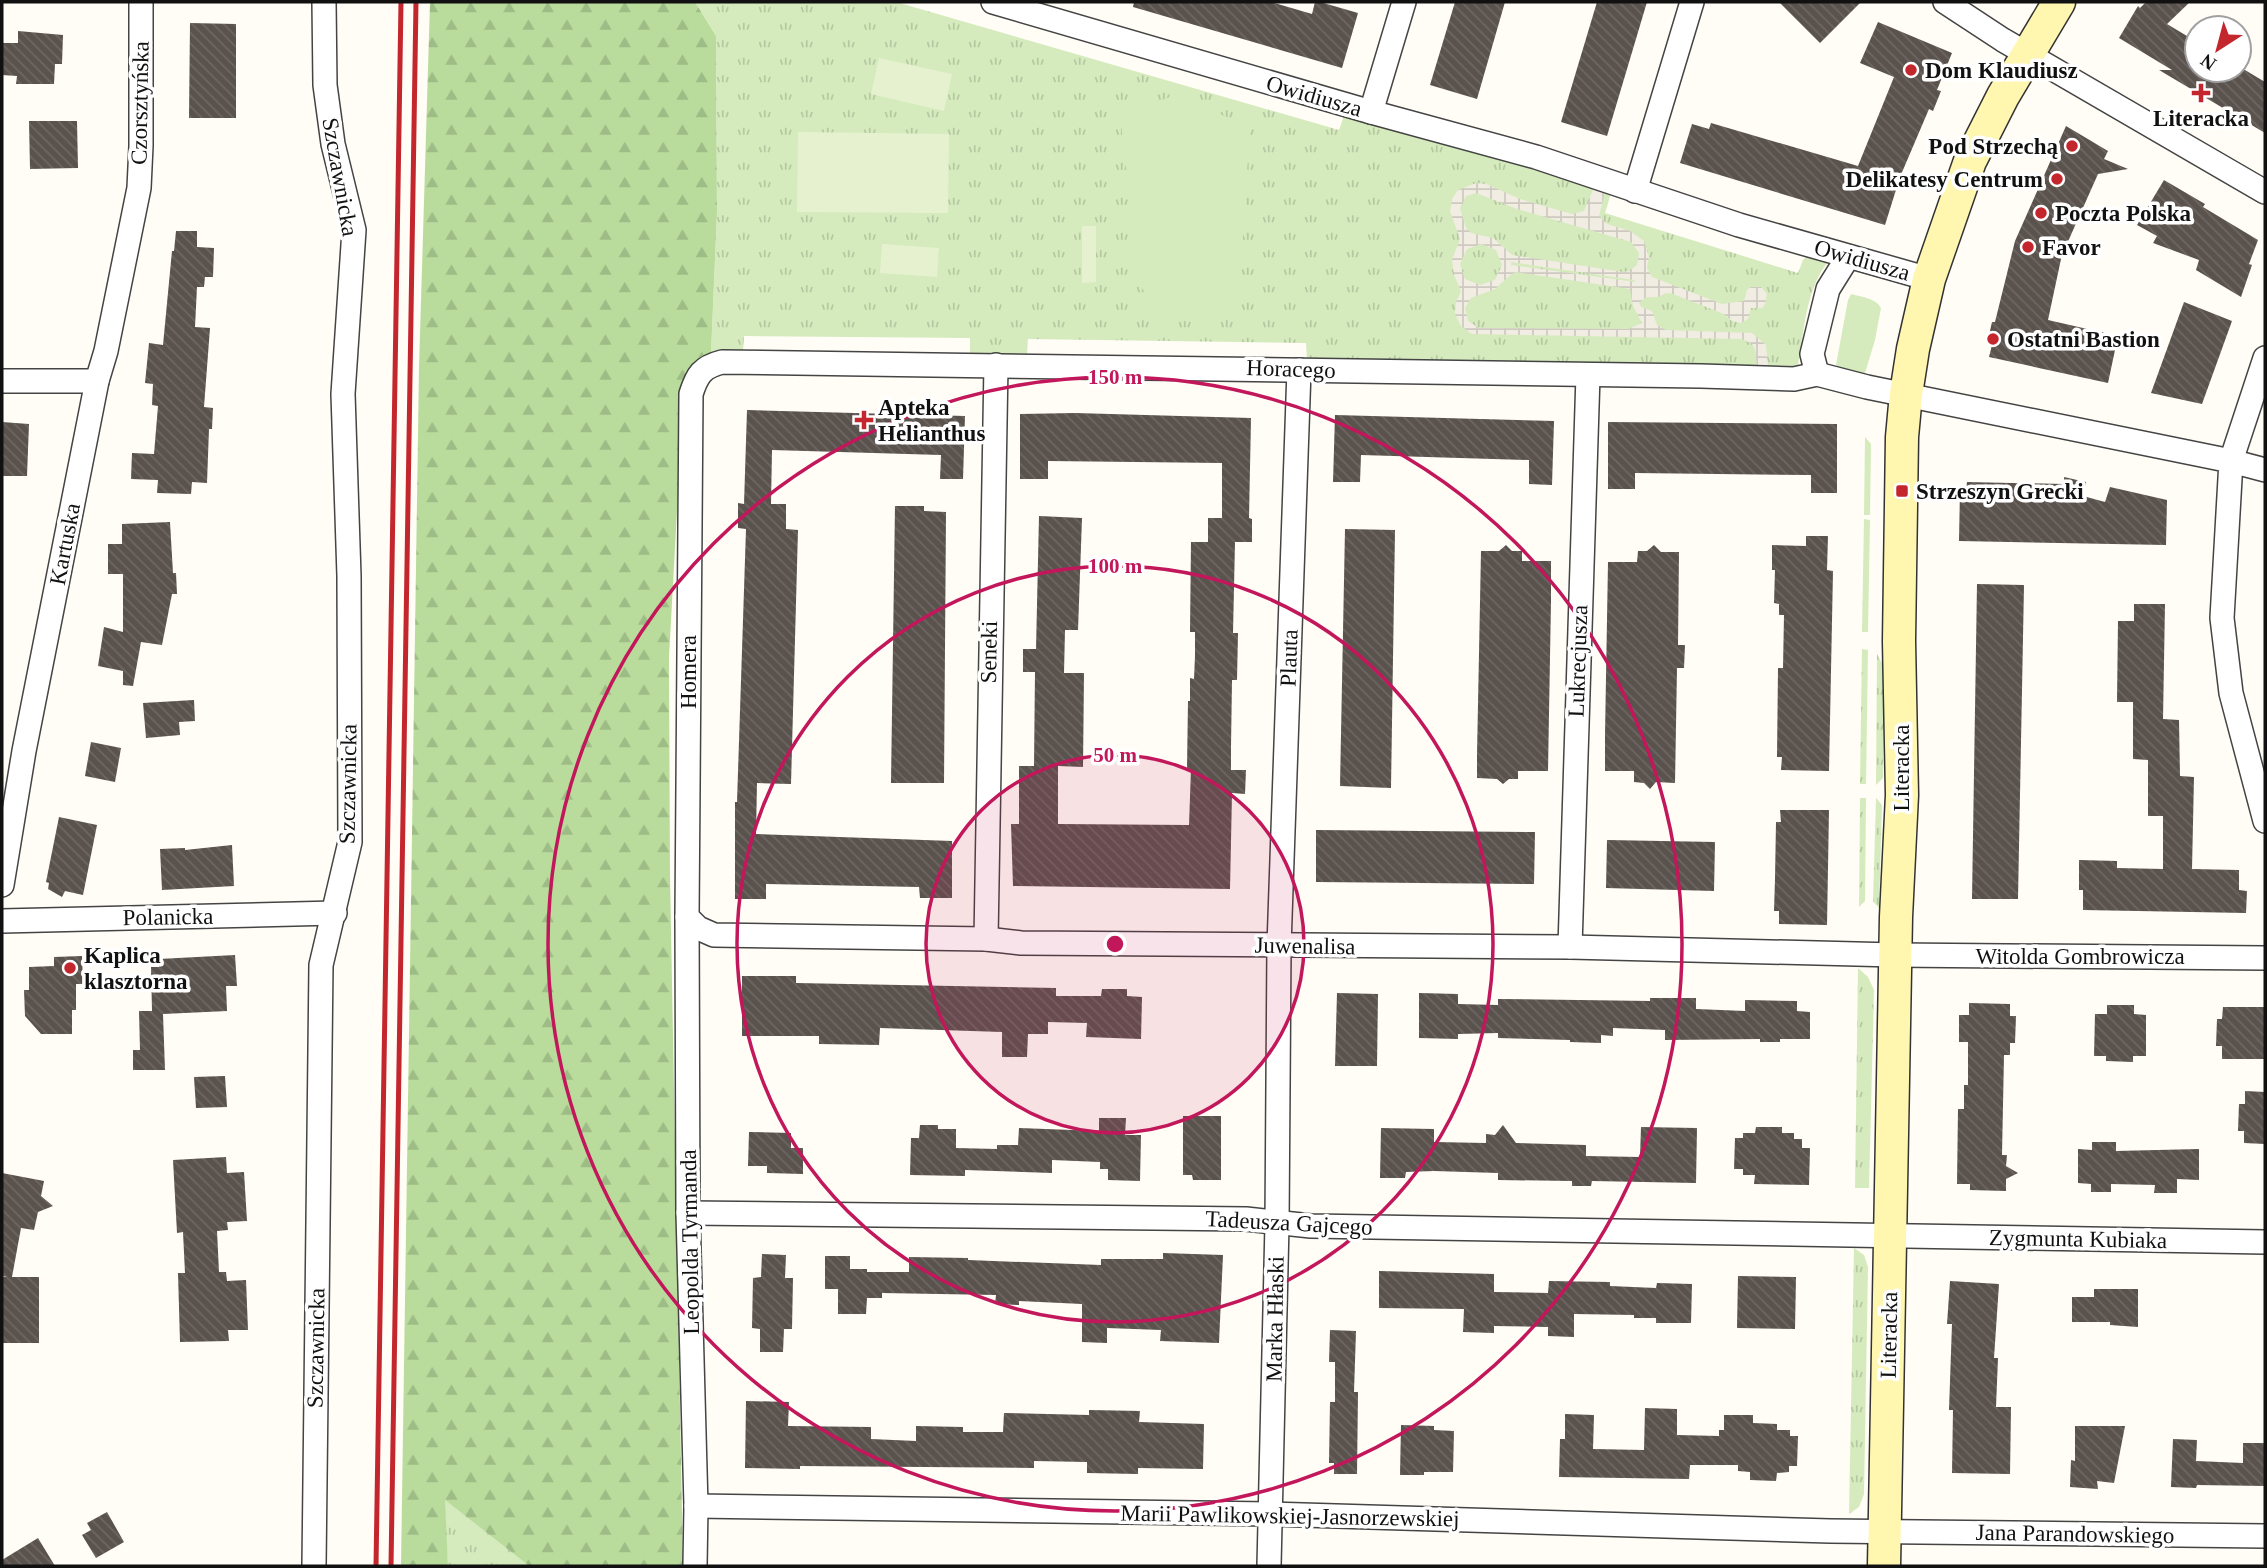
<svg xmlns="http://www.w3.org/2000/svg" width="2267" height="1568" font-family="'Times New Roman',serif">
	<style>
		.grass { fill: url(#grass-tufts) }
		.forest { fill: url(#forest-firs) }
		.park { fill: #d5ebbd }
		.pitch { fill: #e6f2cf }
		.plaza { fill: url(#plaza-grid); fill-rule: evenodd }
		.building { fill: url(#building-back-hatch) }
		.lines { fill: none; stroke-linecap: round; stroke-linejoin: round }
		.street-casing { stroke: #444; stroke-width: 26 }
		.secondary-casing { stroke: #333; stroke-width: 35 }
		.street { stroke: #fff; stroke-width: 23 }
		.secondary { stroke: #fff6b0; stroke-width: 32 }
		.rail { stroke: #c4262e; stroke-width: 5 }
		.ring { fill: none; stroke: #c2185b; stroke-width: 3.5 }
		.poi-dot { fill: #c4262e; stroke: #fff; stroke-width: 2.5 }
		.labels { text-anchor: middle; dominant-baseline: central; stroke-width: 7; stroke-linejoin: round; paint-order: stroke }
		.poi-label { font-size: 23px; font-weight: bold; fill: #111; stroke: #fff; text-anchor: start }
		.street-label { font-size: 23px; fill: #111; stroke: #fff }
		.centre { fill: #c2185b; stroke: #fff; stroke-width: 3.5 }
		.ring-label { font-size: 21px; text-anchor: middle; font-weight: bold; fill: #c2185b; stroke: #fff; stroke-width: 7; stroke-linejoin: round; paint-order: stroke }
	</style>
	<defs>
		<pattern id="grass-tufts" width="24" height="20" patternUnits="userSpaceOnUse" patternTransform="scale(1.75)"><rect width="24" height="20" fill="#d5ebbd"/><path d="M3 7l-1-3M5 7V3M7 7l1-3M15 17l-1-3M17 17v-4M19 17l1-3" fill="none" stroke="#b6c8a1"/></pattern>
		<pattern id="forest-firs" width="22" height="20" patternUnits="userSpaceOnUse" patternTransform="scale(1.75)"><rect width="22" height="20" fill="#b9dc9c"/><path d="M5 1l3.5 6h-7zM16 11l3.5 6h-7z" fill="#9ebc85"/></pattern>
		<pattern id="plaza-grid" width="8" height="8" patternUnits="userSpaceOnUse" patternTransform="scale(1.75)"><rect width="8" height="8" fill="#f1ede2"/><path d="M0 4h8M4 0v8" fill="none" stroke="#cecac1"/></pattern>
		<pattern id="building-back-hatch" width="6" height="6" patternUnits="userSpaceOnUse" patternTransform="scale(1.75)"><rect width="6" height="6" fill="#5a524d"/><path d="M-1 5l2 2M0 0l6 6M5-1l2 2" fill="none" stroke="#6d6662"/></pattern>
	</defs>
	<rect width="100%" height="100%" fill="#fffdf5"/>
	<g class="grass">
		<path d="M695 2H896L1339 130 1345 113 1612 190 1605 213 1798 273 1803 260 1807 256 1828 262C1806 289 1804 331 1798 365L1793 366 1307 360 1306 343 1028 339 1027 355 970 353V338L744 336 743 351 721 350 711 353 717 212 716 36Z"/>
		<path d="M1865 437 1871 444 1870 515H1864Z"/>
		<path d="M1864 519 1870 520 1868 632H1862Z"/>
		<path d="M1862 649 1868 650 1866 784H1860Z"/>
		<path d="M1877 654 1884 667 1883 778 1876 785Z"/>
		<path d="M1860 798H1866L1865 901 1859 907Z"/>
		<path d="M1876 798 1882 805 1879 908 1873 901Z"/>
		<path d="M1858 968 1868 977 1874 990 1869 1188H1855Z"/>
		<path d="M1854 1248 1864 1255 1868 1267 1864 1494 1859 1507 1849 1514Z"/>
		<path d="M444 1499 529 1566H448Z"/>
	</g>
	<path class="forest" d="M430 2H695L716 36 717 212 711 353 689 370 684 383 669 657 670 877 683 1566H529L445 1500 448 1566H401L419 368Z"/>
	<g class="park">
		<path d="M1170 97 1250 125 1238 319 1163 322 1140 285 1120 116Z"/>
		<path d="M1851 294C1861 297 1876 298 1881 308L1875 340 1865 373 1852 374 1836 365 1848 300Z"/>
	</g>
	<g class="pitch">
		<path d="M879 58 952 74 944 111 871 94Z"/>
		<path d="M798 132 949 134 948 213 797 212Z"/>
		<path d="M1082 226H1096V282L1082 283Z"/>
		<path d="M882 244 939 248 937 277 880 273Z"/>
	</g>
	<path class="plaza" d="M1476 183 1486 184 1520 199 1572 214 1584 211 1595 185 1606 188 1599 216 1607 224 1630 231 1644 241 1649 257 1647 268 1652 277 1722 304 1744 301 1747 290 1751 287H1761L1767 294 1765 304 1762 308H1751L1748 319 1741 323 1732 321 1724 314 1673 294 1666 293 1658 297H1646L1639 303 1641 307 1652 311 1657 325 1666 330 1752 333 1766 345 1768 366H1757L1755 349 1752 344 1742 339 1472 334 1461 326 1455 314 1456 302 1461 291 1454 275 1452 260 1460 239 1450 211 1452 199 1458 190ZM1476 193 1517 209 1631 242 1639 253 1637 265 1629 271 1623 272 1512 255 1493 238 1471 233 1466 228 1460 208 1466 196ZM1481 244 1496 250 1502 265 1495 280 1480 285 1465 279 1460 264 1467 249ZM1511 262 1634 280 1636 282 1511 265ZM1516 272 1630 289 1633 306 1642 323 1628 329 1479 328 1468 321 1465 308 1471 298 1495 289 1510 275Z"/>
	<g class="building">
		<path d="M1134 2H1271L1312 14 1315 2H1320L1358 13 1342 68 1133 7Z"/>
		<path d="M1455 2H1505L1477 99 1430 85Z"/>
		<path d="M1597 2H1647L1607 136 1561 122Z"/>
		<path d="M1779 2H1861L1820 43Z"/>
		<path d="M2146 2H2190L2167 24 2197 42V70H2245L2265 82V133L2159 70H2172L2119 38 2138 6 2140 8Z"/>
		<path d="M1878 22 1952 53 1937 90 1941 91 1933 111 1929 109 1900 177 1885 225 1680 163 1692 124 1709 129 1711 123 1858 166 1894 77 1860 63Z"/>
		<path d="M190 23 236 24V118H189Z"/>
		<path d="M18 31 63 35 62 64H55L54 84H16L17 76 2 75V43H18Z"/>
		<path d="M29 121H77L78 168 30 169Z"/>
		<path d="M2066 126 2108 151 2104 159 2128 169 2098 174 2066 246 2064 245 2048 320 2118 336 2108 383 1989 357 1992 345 1987 344 1992 322H1995L2015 241Z"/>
		<path d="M2164 180 2205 204 2203 207 2258 240 2249 264 2252 265 2241 297 2196 270 2199 260 2153 243 2157 236 2137 225Z"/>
		<path d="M176 231H197V247L214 248 213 277H205L204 287H197L195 327 210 328 204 407 213 408 212 429H209L207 483 192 482 191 494 157 493 158 480 131 479 132 453 154 454 158 406 152 405 153 384 145 383 149 343 163 345 172 251H174Z"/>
		<path d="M2184 302 2232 321 2202 404 2151 393Z"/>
		<path d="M747 410 965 416 963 479H940L941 455 772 450 771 504H786V529L798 530 791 784 757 783 756 834 952 841V898H920L919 887 766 884V899H735V802H737L746 529 738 528V503L744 504Z"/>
		<path d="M1075 413 1251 418 1249 518 1252 519V542H1235L1233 633H1238L1237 680H1232L1231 747V770H1246L1245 794 1232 793 1230 889 1013 886 1011 824H1019V766H1034L1035 672H1023V649H1036L1039 516 1082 518 1078 630H1065L1064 673H1084L1083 767 1058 766V824L1189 825 1191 769H1187L1188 701H1190V678L1194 679 1195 656V632H1190L1191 542H1208V518H1222V463L1048 461V479H1020V414Z"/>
		<path d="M1335 415 1554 421 1552 485 1529 484V460L1361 455 1360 482H1333Z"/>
		<path d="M2 422 29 424 27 476H2Z"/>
		<path d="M1608 422 1837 424V493H1811V475L1635 473V489H1608Z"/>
		<path d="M2064 477 2086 482 2083 496 2105 502 2110 487 2167 500 2166 545 1959 541 1960 490H1966L1967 482 2064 484Z"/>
		<path d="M895 506H924V511L946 512 944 783H891Z"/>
		<path d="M170 522 173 573H176L177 594H172L162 645 141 642 133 686 123 685V671L98 666 104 627 123 632V574H108V544H122V524Z"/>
		<path d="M1345 529 1395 530 1391 788 1340 786Z"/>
		<path d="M1806 536H1828L1827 570 1833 571 1829 771 1781 770 1782 757H1777L1778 668H1783L1784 615H1779V604L1774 603 1775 570H1772V545L1806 546Z"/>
		<path d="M1506 545 1512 551H1522V561H1551V601L1548 771H1518V779H1509L1503 784 1497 779 1477 778V755L1481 551H1499Z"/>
		<path d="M1654 545 1661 552H1679L1678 645H1685L1684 668H1677L1675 783 1656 782 1650 789 1644 783 1634 782V771H1605V735L1608 562H1637L1638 551H1647Z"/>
		<path d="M1977 584 2024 585 2018 899H1972Z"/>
		<path d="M2134 604H2165L2163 719 2179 720 2180 776 2194 777 2192 869 2239 870V890L2247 891 2246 913 2083 910V890H2079V860L2117 861V868L2163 869V816H2148V760L2133 759V702H2117L2118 621H2134Z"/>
		<path d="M194 700 195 721 179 722 180 735 146 738 143 703Z"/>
		<path d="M91 742 121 748 115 782 85 776Z"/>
		<path d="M1780 810H1829L1827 925 1779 924V911H1774L1775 879 1776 822H1781Z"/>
		<path d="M59 817 97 825 83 895 65 891 62 897 48 889 49 883 46 882Z"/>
		<path d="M1316 830 1535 832 1534 884 1316 882Z"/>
		<path d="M1607 840 1715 842 1714 891 1606 888Z"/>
		<path d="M232 845 234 886 162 890 160 849 185 848V850Z"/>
		<path d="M235 955 237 986H226L227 1011 163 1014 165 1070H133V1050H140L139 1011H152L151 967H159V959Z"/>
		<path d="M82 956 83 984H76V1010H72V1034H41L25 1016 24 990H29V967L54 966V957Z"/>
		<path d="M742 976H796V983L1056 988V996H1101L1102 989H1127V996L1142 997 1141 1039 1086 1037 1087 1023 1048 1022V1034H1028L1027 1057H1002V1032L880 1028 879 1045 819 1044V1036H742Z"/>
		<path d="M1337 993 1378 994 1377 1066H1335Z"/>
		<path d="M1419 993 1458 994V1004L1498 1005V999L1650 1001V998H1696V1009L1745 1011V1000L1797 1001V1011L1810 1012V1039H1780V1042H1760V1039L1665 1040V1030L1613 1028V1036L1601 1035V1043L1570 1042V1040L1498 1038V1033L1458 1034V1039L1419 1038Z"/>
		<path d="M1969 1003 2010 1004V1016H2016L2015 1043H2010V1055H2004L2002 1155H2007L2006 1166 2018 1173 2006 1179V1191L1970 1190V1184H1957L1958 1109H1964V1085H1968V1042H1959V1015H1969Z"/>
		<path d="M2107 1005H2134V1014L2146 1015V1056H2133V1062L2106 1061V1056H2094L2095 1014H2107Z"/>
		<path d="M2223 1007H2265L2264 1059H2222V1046H2216L2217 1019H2222Z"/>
		<path d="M225 1076 227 1107 196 1108 194 1077Z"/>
		<path d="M2245 1091 2265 1092V1144L2244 1143V1131H2238L2239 1104H2245Z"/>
		<path d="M1183 1116H1221V1180H1193L1192 1175H1183Z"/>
		<path d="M1099 1118H1126L1125 1135H1141L1140 1181 1108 1180V1169H1100V1162L1052 1160V1173L965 1170V1176L910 1175 911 1138H919L920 1125H938V1129H956V1148L997 1149V1145H1018L1019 1128 1099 1131Z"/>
		<path d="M1503 1125 1516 1143 1586 1145V1156L1640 1157 1641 1127 1697 1128 1696 1183 1592 1181 1591 1186H1572V1181L1498 1180V1173L1434 1171 1406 1172 1405 1178H1380L1381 1128 1434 1129V1142L1486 1143V1134L1495 1135Z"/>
		<path d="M1756 1127H1782V1133H1794V1139H1802V1148H1810L1809 1185 1754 1184 1755 1175H1743V1169H1734L1735 1138H1743V1133H1755Z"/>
		<path d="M749 1132 791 1133V1148H803V1174L767 1173V1166H748Z"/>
		<path d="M2092 1142H2116V1151L2199 1149V1180L2177 1179V1193H2154L2155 1185 2111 1184V1192H2091V1184L2078 1183V1149L2092 1150Z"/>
		<path d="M226 1157 227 1173 244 1172 247 1221 227 1222 228 1230 217 1231 219 1272H226L227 1281 246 1280 248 1330H228L229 1341 180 1342 178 1273H185L183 1232 177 1233 173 1160Z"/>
		<path d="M2 1173 44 1181 41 1196 53 1206 38 1212 34 1230 21 1228 12 1277H39V1343H2V1277H7L2 1276Z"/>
		<path d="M1163 1253 1223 1255 1219 1343 1160 1341 1161 1330 1107 1328V1343L1082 1342V1304L1019 1301V1305L995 1304 996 1295 882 1293V1298H867L866 1314H838V1289H825V1256H850V1269H867V1272H909V1257L968 1258V1260L1101 1265V1259H1163Z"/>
		<path d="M762 1254 786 1255 785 1278H793L792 1329H784L783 1352H760V1329L752 1328 753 1278 761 1277Z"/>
		<path d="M1379 1271 1494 1274V1292L1548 1293 1549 1281 1610 1282V1286L1656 1288 1657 1283 1692 1284 1691 1323H1656V1318H1634V1315L1574 1314V1337L1548 1336V1327L1494 1326V1333L1463 1332 1464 1309 1379 1308Z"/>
		<path d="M1738 1276 1796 1277 1795 1329 1737 1328Z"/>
		<path d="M1950 1281 1999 1284 1994 1358H1998L1996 1407H2011L2010 1474 1952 1473 1953 1410H1949L1952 1324H1947Z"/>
		<path d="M2094 1289H2138V1327L2110 1325V1322H2072V1297H2094Z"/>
		<path d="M1330 1330 1356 1331 1354 1392H1358L1357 1474H1334V1463H1329L1330 1402H1335V1362H1329Z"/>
		<path d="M746 1401 789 1402 788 1426 871 1427V1439L916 1441V1426L963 1427V1432H1003L1004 1413 1089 1415V1410L1140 1411 1139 1422 1204 1424 1203 1469 1138 1468V1474L1087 1473V1462L1034 1461V1468L800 1466V1469L745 1468Z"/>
		<path d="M1645 1408 1677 1409V1435L1719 1436V1430H1724V1415H1753V1423L1777 1424V1430H1790V1436H1798L1797 1466H1789V1472L1777 1473 1776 1481 1750 1480V1472L1738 1471V1465H1690L1689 1479 1559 1477 1560 1439H1565V1414L1594 1415 1593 1449 1644 1450Z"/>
		<path d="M1401 1425 1434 1426V1430L1454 1431 1453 1472H1424V1475H1400Z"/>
		<path d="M2075 1426H2125L2114 1483 2097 1481 2098 1489 2070 1487 2071 1460 2075 1461Z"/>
		<path d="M2173 1439 2197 1440 2196 1461 2243 1463V1443H2265V1486L2197 1485 2196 1488 2171 1487Z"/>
		<path d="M107 1512 124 1542 96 1558 82 1535 91 1530 87 1523Z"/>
		<path d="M38 1538 55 1566H2V1560Z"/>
	</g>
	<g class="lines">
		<defs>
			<g id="street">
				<path d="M993 2 1371 112 1536 157 1739 225 1929 279"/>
				<path d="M1945 2 2003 40 2265 192"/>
				<path d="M1371 112 1404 2"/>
				<path d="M1635 191 1692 2"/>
				<path d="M2265 358 2231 461 2265 470"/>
				<path d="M1817 374 1812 354 1828 289 1848 257"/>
				<path d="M2 381H97"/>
				<path d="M2265 821 2231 693 2222 618 2231 461 1867 387 1817 374 1794 379 1701 376 722 362C702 367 697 375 691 394L687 917 698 928 714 935 986 939 1021 943 1570 947 1895 955 2265 958"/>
				<path d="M2 885 24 751 97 381 106 351 139 188 141 146V2"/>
				<path d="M687 917 688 1213 696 1506 695 1566"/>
				<path d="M2 921 335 913"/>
				<path d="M986 939 996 365"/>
				<path d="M1570 947 1588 375"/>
				<path d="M688 1213 1246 1219 1311 1226 2265 1242"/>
				<path d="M696 1506 1270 1514 1830 1531 2265 1536"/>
				<path d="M314 1566 321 965 350 842 349 576 343 394 354 230 333 144 325 85 324 2"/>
				<path d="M1269 1566 1277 1224 1279 946 1299 370"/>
			</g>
			<path id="secondary" d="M1884 1566 1896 917 1902 795 1899 641 1902 437 1906 394 1913 349 1929 279 1970 161 2003 96 2059 2"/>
		</defs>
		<use href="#street" class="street-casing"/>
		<use href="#secondary" class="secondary-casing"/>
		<use href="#street" class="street"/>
		<use href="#secondary" class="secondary"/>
		<g class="rail">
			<path d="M376 1566 401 2"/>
			<path d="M391 1566 416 2"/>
		</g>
	</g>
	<circle cx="1115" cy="944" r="189" fill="#c2185b" fill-opacity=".12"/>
	<g class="ring">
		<circle cx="1115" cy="944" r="189"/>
		<circle cx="1115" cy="944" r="378"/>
		<circle cx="1115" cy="944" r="567"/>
	</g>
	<g class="poi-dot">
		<circle cx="1911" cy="70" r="7"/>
		<path d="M2197.5 82.5h7v7h7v7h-7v7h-7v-7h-7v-7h7z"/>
		<circle cx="2072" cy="146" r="7"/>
		<circle cx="2057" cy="179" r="7"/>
		<circle cx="2041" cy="213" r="7"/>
		<circle cx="2028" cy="247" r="7"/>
		<circle cx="1993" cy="339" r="7"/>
		<path d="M860.5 409.5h7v7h7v7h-7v7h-7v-7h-7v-7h7z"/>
		<rect x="1895" y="484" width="14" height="14" rx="3.5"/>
		<circle cx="70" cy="968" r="7"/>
	</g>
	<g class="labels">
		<g class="poi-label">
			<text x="1925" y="70">Dom Klaudiusz</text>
			<text x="2201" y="118" text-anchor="middle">Literacka</text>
			<text x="2058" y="146" text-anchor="end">Pod Strzechą</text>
			<text x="2043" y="179" text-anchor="end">Delikatesy Centrum</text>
			<text x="2055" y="213">Poczta Polska</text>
			<text x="2042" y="247">Favor</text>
			<text x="2007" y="339">Ostatni Bastion</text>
			<text x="878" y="407">Apteka<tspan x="878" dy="26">Helianthus</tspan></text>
			<text x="1916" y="491">Strzeszyn Grecki</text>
			<text x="84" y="955">Kaplica<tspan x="84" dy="26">klasztorna</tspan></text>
		</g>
		<g class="street-label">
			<text transform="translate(1314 96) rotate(16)">Owidiusza</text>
			<text transform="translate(140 103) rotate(-89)">Czorsztyńska</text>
			<text transform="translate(340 177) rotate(80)">Szczawnicka</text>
			<text transform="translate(1862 260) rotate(16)">Owidiusza</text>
			<text transform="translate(1291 369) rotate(2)">Horacego</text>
			<text transform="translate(65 544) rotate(-79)">Kartuska</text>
			<text transform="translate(989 652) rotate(-89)">Seneki</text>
			<text transform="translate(1289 658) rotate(-88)">Plauta</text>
			<text transform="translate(1578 661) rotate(-88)">Lukrecjusza</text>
			<text transform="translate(688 672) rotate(-90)">Homera</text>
			<text transform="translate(1901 768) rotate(-90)">Literacka</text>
			<text transform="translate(348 784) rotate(-89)">Szczawnicka</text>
			<text transform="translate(168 917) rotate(-1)">Polanicka</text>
			<text transform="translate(1305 946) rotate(1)">Juwenalisa</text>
			<text x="2080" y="956">Witolda Gombrowicza</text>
			<text transform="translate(1289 1223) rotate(3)">Tadeusza Gajcego</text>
			<text transform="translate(2078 1239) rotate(1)">Zygmunta Kubiaka</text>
			<text transform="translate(690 1242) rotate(-91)">Leopolda Tyrmanda</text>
			<text transform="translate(1275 1319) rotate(-89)">Marka Hłaski</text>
			<text transform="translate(1889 1335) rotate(-89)">Literacka</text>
			<text transform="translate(316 1348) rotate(-89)">Szczawnicka</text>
			<text transform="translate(1290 1516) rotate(1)">Marii Pawlikowskiej-Jasnorzewskiej</text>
			<text transform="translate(2075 1534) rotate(1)">Jana Parandowskiego</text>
		</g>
	</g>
	<circle cx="1115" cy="944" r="10" class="centre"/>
	<g class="ring-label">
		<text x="1115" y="384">150 m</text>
		<text x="1115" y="573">100 m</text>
		<text x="1115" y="762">50 m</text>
	</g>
	<rect width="2267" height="1568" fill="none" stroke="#111111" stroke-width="7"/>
	<g transform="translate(2218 49) rotate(216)"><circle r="33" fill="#ffffff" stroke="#a0a0a0" stroke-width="2"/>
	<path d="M0-5L12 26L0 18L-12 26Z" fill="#c4262e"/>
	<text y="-10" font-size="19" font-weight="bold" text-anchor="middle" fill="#111111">N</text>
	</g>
</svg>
